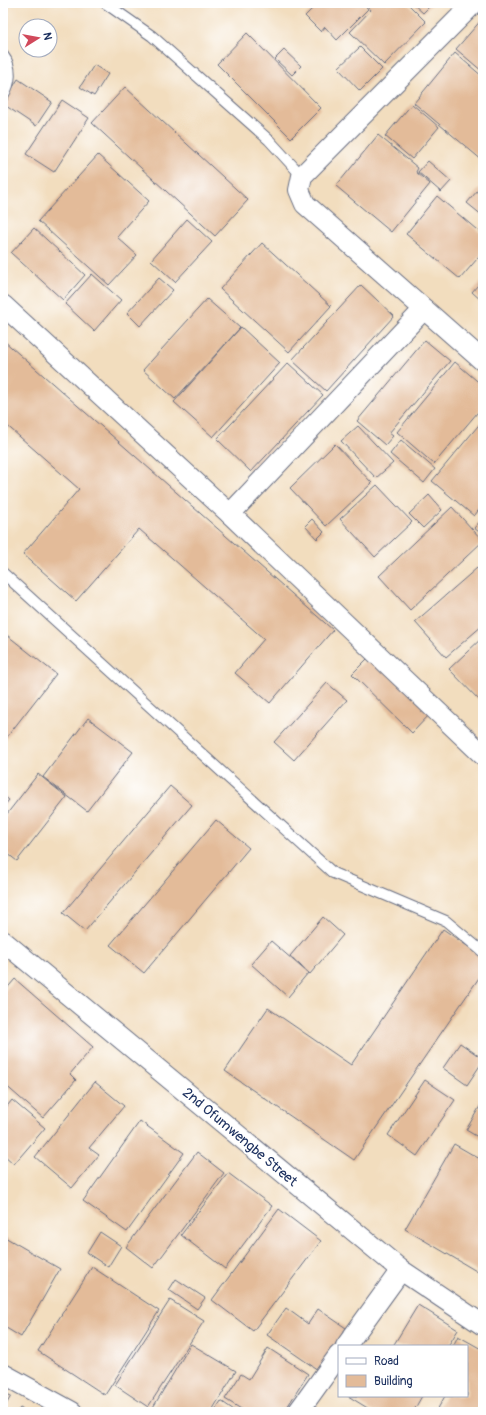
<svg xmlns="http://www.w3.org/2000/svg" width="486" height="1415" font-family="Pangolin,sans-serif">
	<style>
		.building { fill: #e3bb99 }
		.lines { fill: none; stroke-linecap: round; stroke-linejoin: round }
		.service-casing { stroke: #666c80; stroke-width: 12 }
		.minor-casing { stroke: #666c80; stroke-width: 22 }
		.service { stroke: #fff; stroke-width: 10 }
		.minor { stroke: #fff; stroke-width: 20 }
		.labels { text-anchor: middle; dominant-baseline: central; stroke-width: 4; stroke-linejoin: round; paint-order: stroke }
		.street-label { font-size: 14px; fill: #1b2f5e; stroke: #fff }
	</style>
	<rect width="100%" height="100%" fill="#fff"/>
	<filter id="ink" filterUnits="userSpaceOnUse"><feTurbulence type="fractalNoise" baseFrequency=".025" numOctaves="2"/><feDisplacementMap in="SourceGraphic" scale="8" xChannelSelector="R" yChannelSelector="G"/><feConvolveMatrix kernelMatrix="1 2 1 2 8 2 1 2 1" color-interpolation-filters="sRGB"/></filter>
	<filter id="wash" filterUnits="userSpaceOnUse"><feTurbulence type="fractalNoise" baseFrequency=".012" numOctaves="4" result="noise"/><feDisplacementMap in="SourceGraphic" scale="16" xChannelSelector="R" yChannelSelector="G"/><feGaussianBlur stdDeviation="0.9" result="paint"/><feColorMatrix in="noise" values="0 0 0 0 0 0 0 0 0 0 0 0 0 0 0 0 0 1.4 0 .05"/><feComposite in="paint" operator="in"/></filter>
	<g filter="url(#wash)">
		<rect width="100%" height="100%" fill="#f2ddbe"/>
		<g id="blocks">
			<g class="building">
				<path d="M318 3H363L368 9 337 40 325 27 321 32 305 16Z"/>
				<path d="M365 3H407L426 22 384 65 350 32 371 10Z"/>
				<path d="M412 3H433L423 13Z"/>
				<path d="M483 18V72L456 49Z"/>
				<path d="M247 33 321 108 291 138 217 64Z"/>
				<path d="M360 47 382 69 360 91 338 68Z"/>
				<path d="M284 50 301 66 292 75 275 59Z"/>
				<path d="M455 53 483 77V161L414 103Z"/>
				<path d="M94 65 108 74 94 96 80 87Z"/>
				<path d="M18 79 52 102 36 126 3 104Z"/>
				<path d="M125 87 248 200 215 236 92 123Z"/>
				<path d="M62 100 89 118 54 172 26 154Z"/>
				<path d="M412 104 439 127 412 159 385 136Z"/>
				<path d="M378 135 418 168 416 172 430 184 391 232 336 186Z"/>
				<path d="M98 155 149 201 117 237 137 255 109 285 38 221Z"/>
				<path d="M428 161 451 181 441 192 418 172Z"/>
				<path d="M483 184V216L467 203Z"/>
				<path d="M437 196 483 235V252L460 279 406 234Z"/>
				<path d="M187 219 212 242 175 282 151 260Z"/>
				<path d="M34 228 85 275 63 300 11 253Z"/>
				<path d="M262 243 331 306 289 352 220 289Z"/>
				<path d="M92 274 121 300 94 331 65 304Z"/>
				<path d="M159 278 173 290 140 326 127 313Z"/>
				<path d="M483 279V302L472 292Z"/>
				<path d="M361 285 394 316 326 391 292 360Z"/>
				<path d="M207 299 240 328 175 399 143 370Z"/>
				<path d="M241 327 280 363 213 437 174 402Z"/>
				<path d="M3 340 333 630 270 703 235 673 264 639 139 529 76 601 23 554 79 489 3 422Z"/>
				<path d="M425 340 450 361 389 433 393 436 385 445 357 421Z"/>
				<path d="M455 362 483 386V406L434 464 397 432Z"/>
				<path d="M288 363 323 395 251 472 217 439Z"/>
				<path d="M483 420V505L474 516 432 481Z"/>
				<path d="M358 426 393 463 376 478 341 441Z"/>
				<path d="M401 440 435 469 424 483 390 454Z"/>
				<path d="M335 444 372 483 326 526 290 488Z"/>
				<path d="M377 485 412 522 375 557 340 519Z"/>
				<path d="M429 495 442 510 423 528 409 514Z"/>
				<path d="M452 507 483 541 410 610 379 576Z"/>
				<path d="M483 518V535L474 528Z"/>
				<path d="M312 519 324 532 317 539 305 526Z"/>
				<path d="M477 568 483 574V625L446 657 415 622Z"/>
				<path d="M3 632 56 674 3 742Z"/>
				<path d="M483 637V704L449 669Z"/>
				<path d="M372 654 431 713 412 733 352 674Z"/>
				<path d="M327 683 347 700 294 760 274 742Z"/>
				<path d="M88 718 133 752 87 811 43 777Z"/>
				<path d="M38 774 67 797 17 861 3 850V819Z"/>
				<path d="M170 786 192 805 85 931 63 913Z"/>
				<path d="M3 795 9 800 3 807Z"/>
				<path d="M216 820 249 848 144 973 110 945Z"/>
				<path d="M323 917 343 935 310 974 290 956Z"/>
				<path d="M443 929 483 957V972L354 1160 225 1071 268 1008 351 1065Z"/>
				<path d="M271 941 308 973 288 997 251 964Z"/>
				<path d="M15 979 93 1047 70 1074 76 1080 43 1118 3 1083V993Z"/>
				<path d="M460 1043 483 1059V1061L467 1085 443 1068Z"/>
				<path d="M425 1080 455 1100 417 1156 388 1135Z"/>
				<path d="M95 1082 124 1106 89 1148 99 1155 72 1188 35 1157Z"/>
				<path d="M12 1100 45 1128 14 1164 3 1154V1111Z"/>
				<path d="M483 1101V1140L466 1130Z"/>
				<path d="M140 1121 184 1153 127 1232 83 1201Z"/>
				<path d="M454 1144 480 1159 483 1154V1275L405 1229Z"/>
				<path d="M197 1152 224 1173 153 1268 126 1247Z"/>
				<path d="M228 1173 272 1206 225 1269 181 1235Z"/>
				<path d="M279 1209 321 1241 253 1331 212 1300Z"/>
				<path d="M100 1232 121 1246 108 1267 87 1253Z"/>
				<path d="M3 1236 60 1269 21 1337 3 1326Z"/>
				<path d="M92 1267 159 1311 105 1395 38 1351Z"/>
				<path d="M176 1279 205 1298 197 1309 169 1290Z"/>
				<path d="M170 1300 204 1321 148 1407 115 1385Z"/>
				<path d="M418 1305 458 1330 448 1346H393Z"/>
				<path d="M286 1308 308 1324 318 1309 346 1328 318 1370 267 1335Z"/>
				<path d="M458 1336 483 1350V1400L476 1412H436L445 1396H467V1346H453Z"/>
				<path d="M191 1344 236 1371 211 1412H156L152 1409Z"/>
				<path d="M268 1348 308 1374 284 1412H246L225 1399 241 1374 249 1379Z"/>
				<path d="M3 1392 11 1396 3 1410Z"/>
				<path d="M348 1396H422L413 1412H374Z"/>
				<path d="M221 1401 237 1412H214Z"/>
				<path d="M20 1408 27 1412H17Z"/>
			</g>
		</g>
	</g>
	<g filter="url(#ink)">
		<use href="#blocks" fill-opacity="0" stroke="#666c80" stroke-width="1"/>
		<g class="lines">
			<defs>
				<g id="service">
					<path d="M105 3 152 36 269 140 302 176"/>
					<path d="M3 55C13 68 11 83 3 96"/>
					<path d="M3 573 333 873 446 921 483 952"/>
				</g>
				<g id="minor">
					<path d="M474 3 302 176 299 190 305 204 483 361"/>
					<path d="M3 305 230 514 483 755"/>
					<path d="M230 514 424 309"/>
					<path d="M3 941 401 1270 483 1325"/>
					<path d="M346 1346 401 1270"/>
					<path d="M3 1374 72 1412"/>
					<path d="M298 1412 339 1355"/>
				</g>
			</defs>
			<use href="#service" class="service-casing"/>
			<use href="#minor" class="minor-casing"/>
			<use href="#service" class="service"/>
			<use href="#minor" class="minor"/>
		</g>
	</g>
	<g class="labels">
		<g class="street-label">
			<text transform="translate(240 1137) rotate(40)">2nd Ofumwengbe Street</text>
		</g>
	</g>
	<rect width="486" height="1415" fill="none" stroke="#fff" stroke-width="16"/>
	<rect x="338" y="1345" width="130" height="52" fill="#ffffff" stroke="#a4acbf"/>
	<rect x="346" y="1358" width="20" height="6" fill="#ffffff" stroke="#a4acbf"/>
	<text x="374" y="1365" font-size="12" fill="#1b2f5e">Road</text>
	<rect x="346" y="1375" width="20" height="12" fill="#e3bb99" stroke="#a4acbf"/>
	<text x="374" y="1385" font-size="12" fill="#1b2f5e">Building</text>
	<g transform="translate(38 38) rotate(79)"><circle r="19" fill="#ffffff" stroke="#a4acbf"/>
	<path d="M0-3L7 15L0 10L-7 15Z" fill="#d1495b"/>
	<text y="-6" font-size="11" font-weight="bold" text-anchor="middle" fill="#1b2f5e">N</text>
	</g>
</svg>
